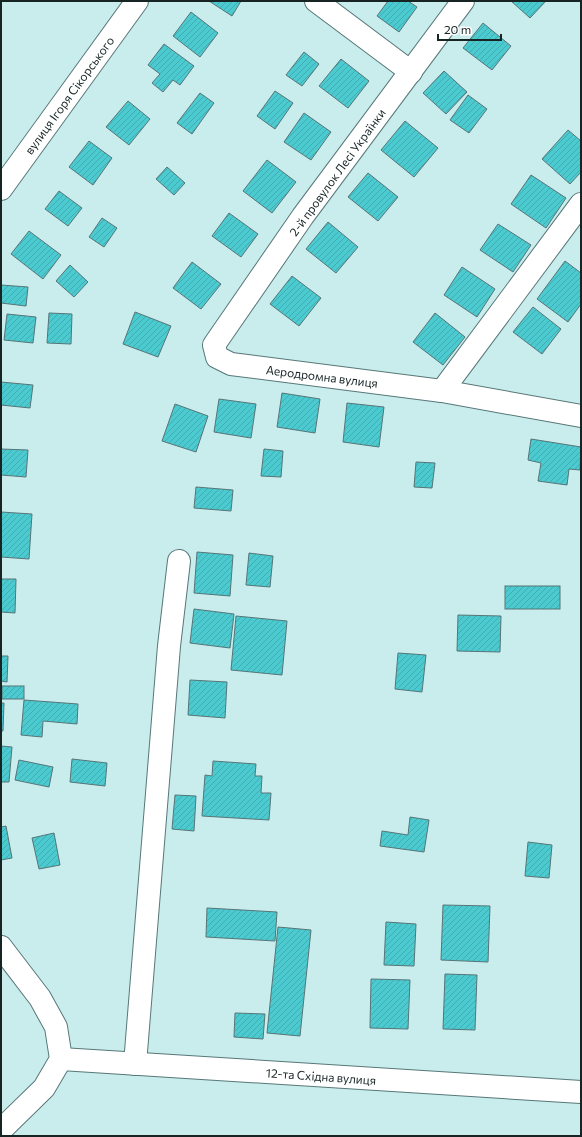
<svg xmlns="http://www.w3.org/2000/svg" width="582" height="1137" font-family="Commissioner,sans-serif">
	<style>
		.building { fill: url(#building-hatch); stroke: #567577 }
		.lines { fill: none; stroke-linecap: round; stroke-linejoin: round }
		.minor-casing { stroke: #577778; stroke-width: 24 }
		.major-casing { stroke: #577778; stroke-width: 24 }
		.minor { stroke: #fff; stroke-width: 22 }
		.major { stroke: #fff; stroke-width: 22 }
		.labels { text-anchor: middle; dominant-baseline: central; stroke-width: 3; stroke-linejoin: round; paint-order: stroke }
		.street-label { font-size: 12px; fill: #172424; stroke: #fff }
	</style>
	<defs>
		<pattern id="building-hatch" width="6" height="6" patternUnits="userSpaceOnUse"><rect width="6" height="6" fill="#4bcad0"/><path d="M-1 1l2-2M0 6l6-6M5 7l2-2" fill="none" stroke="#41adb2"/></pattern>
	</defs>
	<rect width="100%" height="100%" fill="#c9eced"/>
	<g class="building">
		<path d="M209 1H241L232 16Z"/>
		<path d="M388 1H408L417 7 399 32 377 16Z"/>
		<path d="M511 1H546L530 18Z"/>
		<path d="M191 12 218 33 200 57 173 36Z"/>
		<path d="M483 23 511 46 492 70 463 48Z"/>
		<path d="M164 44 194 66 180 85 173 80 163 92 152 83 160 74 148 65Z"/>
		<path d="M304 52 319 64 302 86 286 75Z"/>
		<path d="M341 59 369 81 348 108 319 86Z"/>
		<path d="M444 71 467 92 446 114 423 93Z"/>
		<path d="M275 91 293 103 275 129 257 116Z"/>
		<path d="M200 93 214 103 192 134 177 123Z"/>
		<path d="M468 95 487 109 469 133 450 120Z"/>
		<path d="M128 101 150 119 129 145 106 127Z"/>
		<path d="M304 113 331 132 311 160 284 142Z"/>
		<path d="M405 121 438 148 414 177 381 150Z"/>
		<path d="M568 130 581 141V172L570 184 542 159Z"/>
		<path d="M89 141 112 158 93 185 69 167Z"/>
		<path d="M267 160 296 182 272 213 243 191Z"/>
		<path d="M167 167 185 183 174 195 156 179Z"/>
		<path d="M368 173 398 197 378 221 348 197Z"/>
		<path d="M531 175 566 198 546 228 511 204Z"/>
		<path d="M59 191 82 208 68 226 45 209Z"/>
		<path d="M229 213 258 234 241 257 212 236Z"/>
		<path d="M102 218 117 228 104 247 89 237Z"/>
		<path d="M328 222 358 247 336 273 306 249Z"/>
		<path d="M498 224 531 245 513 272 480 250Z"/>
		<path d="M29 231 61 255 43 279 11 254Z"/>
		<path d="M565 261 581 273V304L568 322 537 299Z"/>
		<path d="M192 262 221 284 201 309 173 288Z"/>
		<path d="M70 265 88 282 74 297 56 281Z"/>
		<path d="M462 267 495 289 477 317 444 295Z"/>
		<path d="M292 276 321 298 299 326 270 304Z"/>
		<path d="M1 285 28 287 26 306 1 303Z"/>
		<path d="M533 307 561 329 542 354 513 332Z"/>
		<path d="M135 312 171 326 158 357 123 344Z"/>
		<path d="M49 313 72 314 71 344 47 343Z"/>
		<path d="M435 313 465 337 443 365 413 342Z"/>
		<path d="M7 314 36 317 33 343 4 340Z"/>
		<path d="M1 382 33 385 30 408 1 405Z"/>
		<path d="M282 393 320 399 315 433 277 427Z"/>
		<path d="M219 399 256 404 251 438 214 432Z"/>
		<path d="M347 403 384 407 379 447 343 442Z"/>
		<path d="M175 404 208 416 196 452 162 441Z"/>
		<path d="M531 439 581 447 580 470 569 469 567 485 538 481 541 463 528 460Z"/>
		<path d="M1 449 28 450 26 477 1 475Z"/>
		<path d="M264 449 283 451 281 477 261 476Z"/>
		<path d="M416 462 435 463 432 488 414 487Z"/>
		<path d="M196 487 233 490 231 511 194 508Z"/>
		<path d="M1 512 32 514 29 559 1 557Z"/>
		<path d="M197 552 233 555 230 596 194 593Z"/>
		<path d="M249 553 273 556 270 587 246 585Z"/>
		<path d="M1 579H16L15 613 1 612Z"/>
		<rect x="505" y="586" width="55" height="23"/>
		<path d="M194 609 234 614 230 648 190 643Z"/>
		<path d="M458 615 501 616 500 652 457 651Z"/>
		<path d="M236 616 287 621 282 675 231 670Z"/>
		<path d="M398 653 426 655 422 692 395 689Z"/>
		<path d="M1 656H8L7 682 1 681Z"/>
		<path d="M190 680 227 682 225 718 188 715Z"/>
		<rect x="2" y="686" width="22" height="13"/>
		<path d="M24 700 78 704 77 724 43 721 42 737 21 735Z"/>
		<path d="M1 703H4L3 731H1Z"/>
		<path d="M1 746 12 747 9 782H1Z"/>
		<path d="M72 759 107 763 105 786 70 782Z"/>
		<path d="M19 760 53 767 49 787 15 780Z"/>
		<path d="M213 761 256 764 255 776H262L261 793H271L269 820 202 816 205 775 212 776Z"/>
		<path d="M175 795 196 796 194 831 172 829Z"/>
		<path d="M410 817 429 820 424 852 380 846 382 831 408 835Z"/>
		<path d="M6 826 12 858 1 860V827Z"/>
		<path d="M54 833 60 865 39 869 32 838Z"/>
		<path d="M528 842 552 845 549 878 525 876Z"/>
		<path d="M443 905 490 906 488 962 441 960Z"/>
		<path d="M207 908 277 912 275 941 206 937Z"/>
		<path d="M386 922 416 924 414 966 384 965Z"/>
		<path d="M278 927 311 930 300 1036 267 1033Z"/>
		<path d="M445 974 477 975 475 1030 443 1029Z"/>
		<path d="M371 979 410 980 408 1029 370 1028Z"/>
		<path d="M235 1013 265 1014 263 1039 234 1037Z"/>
	</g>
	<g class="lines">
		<defs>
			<g id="minor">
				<path d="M316 1 411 72"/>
				<path d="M463 1 303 216 214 345 217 357 231 364 442 391 581 416"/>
				<path d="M442 391 581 204"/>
				<path d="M61 1059 581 1092"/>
				<path d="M135 1064 169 646 179 561"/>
			</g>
			<g id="major">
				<path d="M1 189 137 1"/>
				<path d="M1 947 40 998 56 1027 61 1059 44 1088 1 1130"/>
			</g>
		</defs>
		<use href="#minor" class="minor-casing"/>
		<use href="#major" class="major-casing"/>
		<use href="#minor" class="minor"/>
		<use href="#major" class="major"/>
	</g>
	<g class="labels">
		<g class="street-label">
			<text transform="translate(69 95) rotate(-54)">вулиця Ігоря Сікорського</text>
			<text transform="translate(337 172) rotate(-54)">2-й провулок Лесі Українки</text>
			<text transform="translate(322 376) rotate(7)">Аеродромна вулиця</text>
			<text transform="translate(321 1076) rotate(4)">12-та Східна вулиця</text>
		</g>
	</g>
	<rect width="582" height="1137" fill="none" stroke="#172424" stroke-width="4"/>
	<path d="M438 34v6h63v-6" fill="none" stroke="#172424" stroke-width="2"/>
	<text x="444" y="34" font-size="12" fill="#172424" stroke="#ffffff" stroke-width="3" paint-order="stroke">20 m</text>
</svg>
